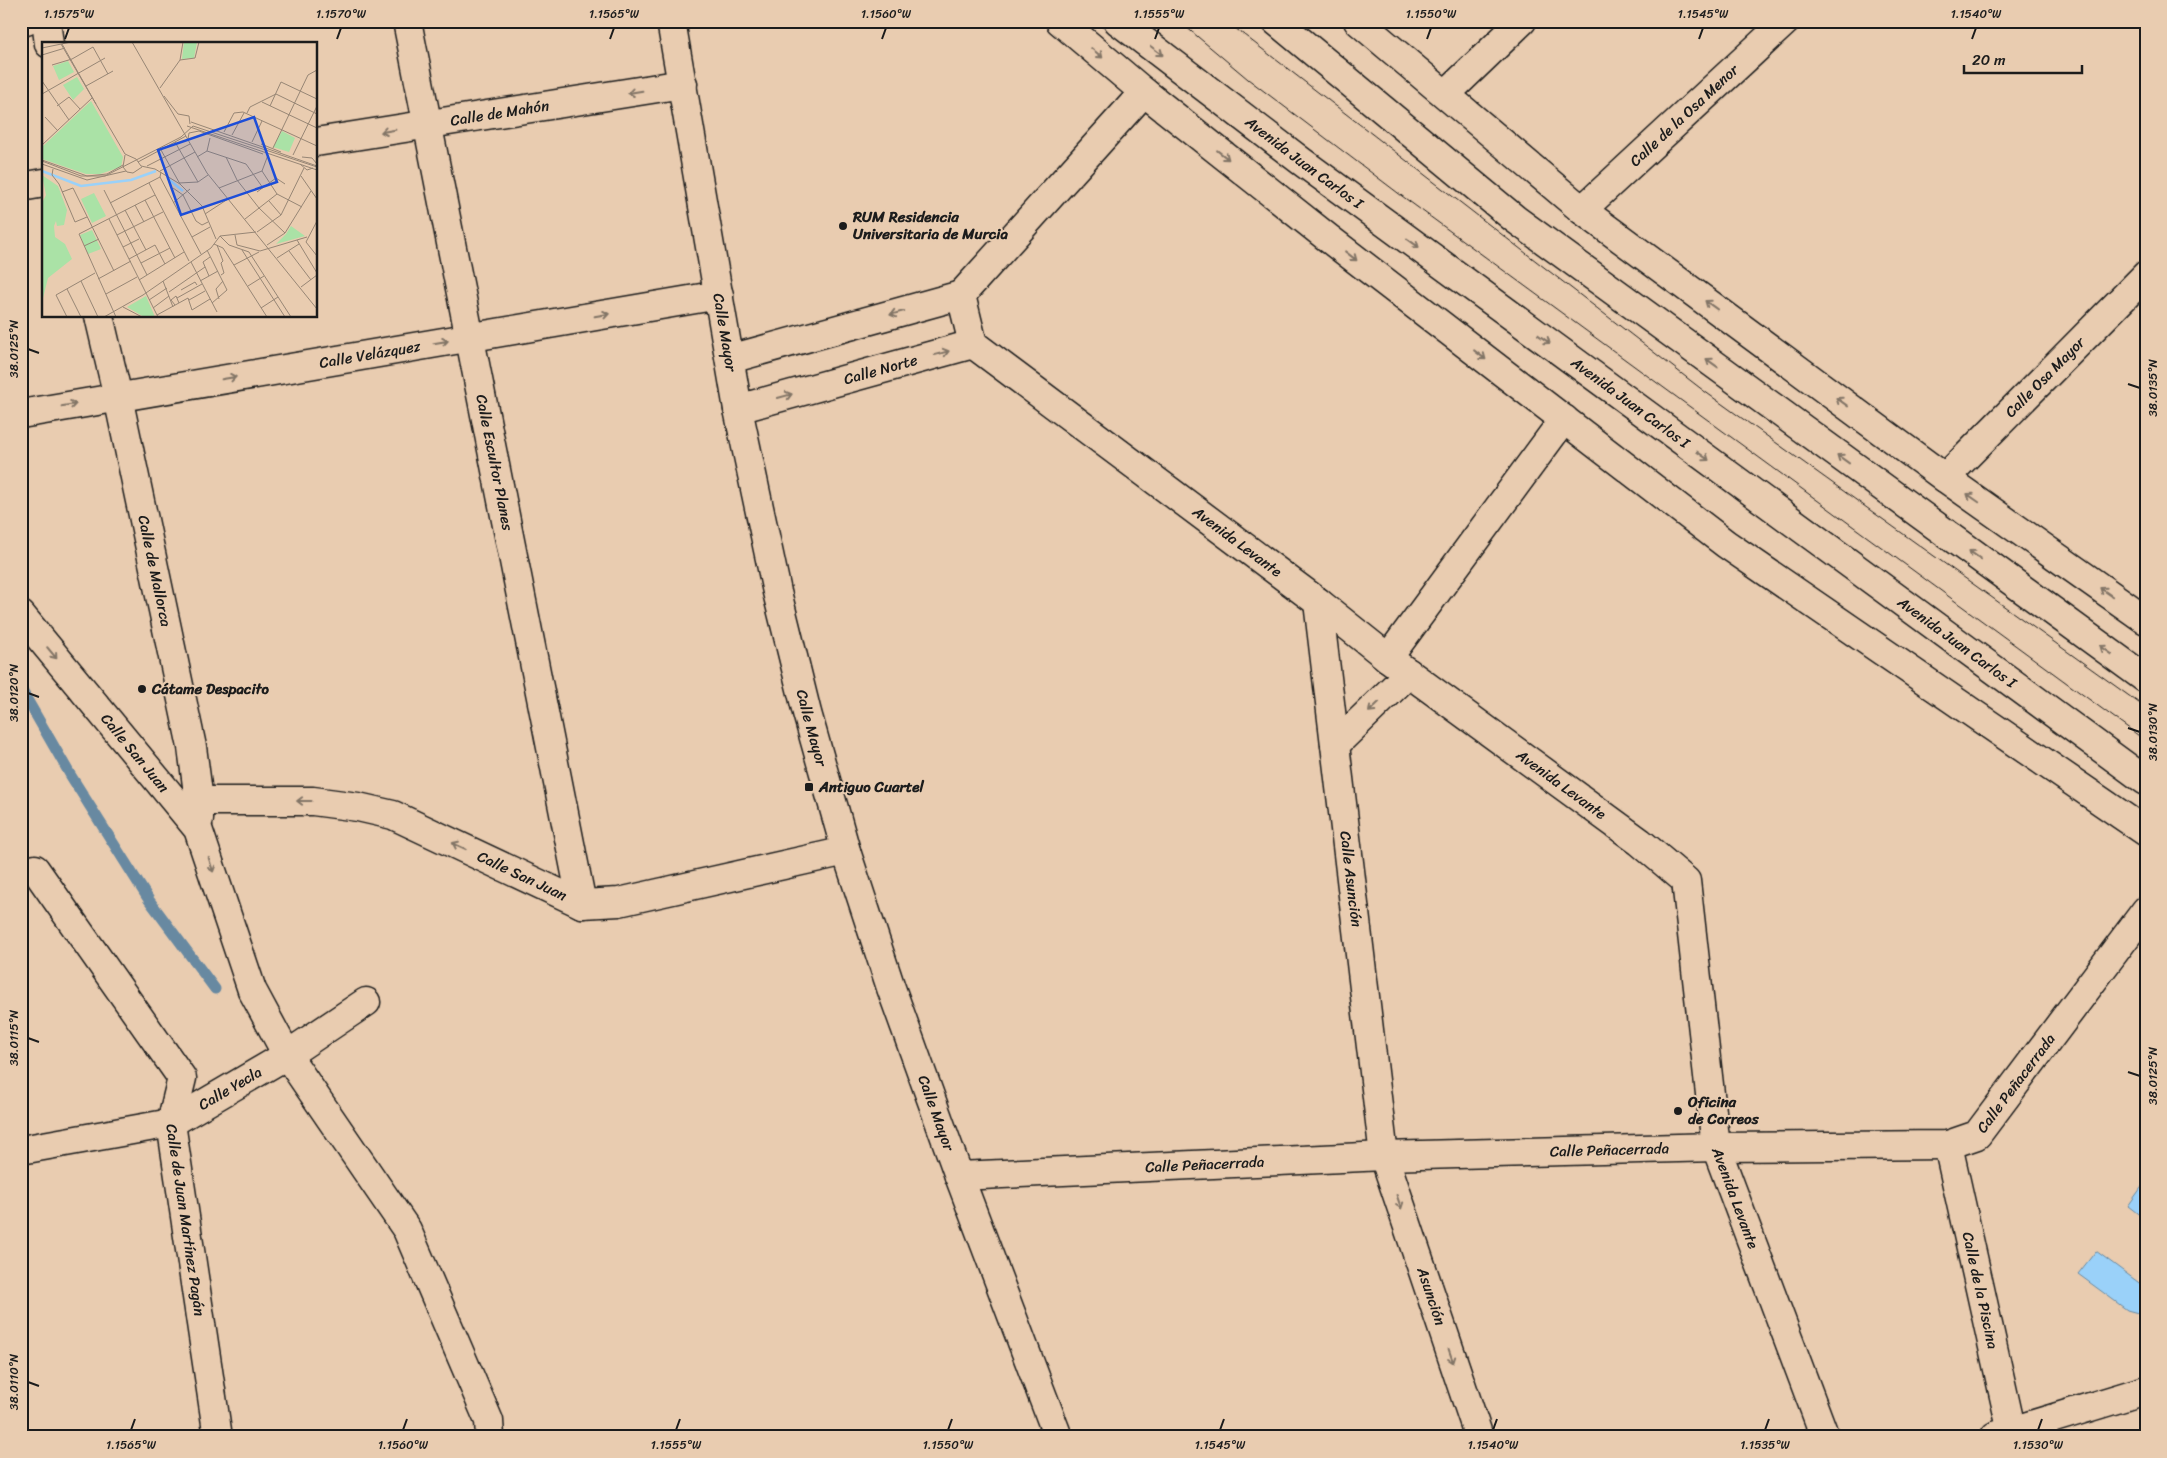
<svg xmlns="http://www.w3.org/2000/svg" width="2167" height="1458" font-family="Sriracha,sans-serif">
	<style>
		.water { fill: #9ad1f9; stroke: #6889a1 }
		.lines { fill: none; stroke-linecap: round; stroke-linejoin: round }
		.stream { stroke: #6889a1; stroke-width: 11 }
		.minor-casing { stroke: #1c1c1c; stroke-width: 31 }
		.major-casing { stroke: #1c1c1c; stroke-width: 31 }
		.minor { stroke: #e9ccb0; stroke-width: 28 }
		.major { stroke: #e9ccb0; stroke-width: 28 }
		.tram { stroke: #1c1c1c; stroke-width: 1 }
		.oneway { stroke: #827466 }
		.ticks { fill: none; stroke: #1c1c1c; stroke-width: 2 }
		.poi-dot { fill: #1c1c1c; stroke: #e9ccb0; stroke-width: 2 }
		.labels { text-anchor: middle; dominant-baseline: central; stroke-width: 4; stroke-linejoin: round; paint-order: stroke }
		.street-label { font-size: 15px; fill: #1c1c1c; stroke: #e9ccb0 }
		.poi-label { font-size: 15px; font-weight: bold; fill: #1c1c1c; stroke: #e9ccb0; text-anchor: start }
		.inset-river { fill: none; stroke: #9ad1f9; stroke-width: 2.5 }
		.inset-road { fill: none; stroke: #978675; stroke-width: 1 }
		.view { fill: #1d4ed8; fill-opacity: 0.15; stroke: #1d4ed8; stroke-width: 2.5 }
		.inset-edge { fill: none; stroke: #1c1c1c; stroke-width: 2.5 }
		.neatline { fill: none; stroke: #1c1c1c; stroke-width: 2 }
		.ticks-label { font-size: 12px; text-anchor: middle; fill: #1c1c1c }
	</style>
	<rect width="100%" height="100%" fill="#e9ccb0"/>
	<filter id="ink" filterUnits="userSpaceOnUse"><feTurbulence type="fractalNoise" baseFrequency=".02" numOctaves="2"/><feDisplacementMap in="SourceGraphic" scale="10" xChannelSelector="R" yChannelSelector="G"/><feConvolveMatrix kernelMatrix="1 2 1 2 8 2 1 2 1" color-interpolation-filters="sRGB"/></filter>
	<g filter="url(#ink)">
		<g class="water">
			<path d="M2146 1181V1220L2128 1206Z"/>
			<path d="M2096 1251 2146 1288 2145 1309 2138 1313 2127 1310 2078 1274Z"/>
		</g>
		<g class="lines">
			<path class="stream" d="M21 689 71 776 149 900 215 989"/>
			<defs>
				<g id="minor">
					<path d="M46 21 49 44"/>
					<path id="s1" d="M407 21 582 904"/>
					<path d="M1060 21 1144 92 1328 238 1726 544 2146 832"/>
					<path d="M1358 21 1582 210 1945 478 2146 620"/>
					<path d="M21 22 26 21"/>
					<path d="M1446 94 1522 21"/>
					<path id="s2" d="M316 142 683 84"/>
					<path d="M21 187 44 183"/>
					<path id="s3" d="M1582 210 1786 21"/>
					<path id="s4" d="M99 316 118 397 192 747 199 801V819"/>
					<path id="s5" d="M973 344 1318 602 1388 658 1640 842 1686 881 1716 1147 1825 1437"/>
					<path d="M973 344 961 295 1144 92"/>
					<path d="M730 359 961 295"/>
					<path id="s6" d="M738 409 973 344"/>
					<path id="s7" d="M21 414 719 295"/>
					<path id="s8" d="M1945 478 2146 275"/>
					<path id="s9" d="M1318 602 1384 1156 1479 1437"/>
					<path id="s10" d="M21 615 198 829 252 990 287 1055 407 1230 489 1421 490 1437"/>
					<path d="M1388 658 1564 419"/>
					<path d="M1335 745 1409 673"/>
					<path id="s11" d="M199 801H313L358 807 393 815 582 904 619 902 846 851"/>
					<path id="s12" d="M35 869 182 1078 171 1123 218 1437"/>
					<path id="s13" d="M1948 1145 2013 1437"/>
					<path id="s14" d="M21 1150 171 1123 287 1055 366 1002"/>
					<path id="s15" d="M959 1176 1384 1156 1716 1147 1948 1145 1977 1135 2146 910"/>
					<path d="M1995 1436 2146 1390"/>
				</g>
				<g id="major">
					<path id="s16" d="M671 21 738 409 777 592 807 713 846 851 891 988 959 1176 1058 1437"/>
					<path id="s17" d="M1118 21 1301 161 2146 781"/>
					<path d="M1276 21 1515 219 2146 679"/>
				</g>
			</defs>
			<use href="#minor" class="minor-casing"/>
			<use href="#major" class="major-casing"/>
			<use href="#minor" class="minor"/>
			<use href="#major" class="major"/>
			<g class="tram">
				<path d="M1179 21 1248 79 1402 196 2146 741"/>
				<path d="M1226 21 1704 391 2146 708"/>
			</g>
		</g>
		<defs><path id="oneway-shaft" d="M-6 0H5M1.5-3L5.5 0L1.5 3" fill="none" stroke-width="1.6" stroke-linecap="round" stroke-linejoin="round" transform="scale(1.25)"/></defs>
		<g class="oneway">
			<use href="#oneway-shaft" transform="translate(1157 51) rotate(37)"/>
			<use href="#oneway-shaft" transform="translate(1097 53) rotate(40)"/>
			<use href="#oneway-shaft" transform="translate(635 92) rotate(171)"/>
			<use href="#oneway-shaft" transform="translate(388 131) rotate(171)"/>
			<use href="#oneway-shaft" transform="translate(1223 155) rotate(38)"/>
			<use href="#oneway-shaft" transform="translate(1413 243) rotate(36)"/>
			<use href="#oneway-shaft" transform="translate(1351 256) rotate(38)"/>
			<use href="#oneway-shaft" transform="translate(1711 305) rotate(-144)"/>
			<use href="#oneway-shaft" transform="translate(897 313) rotate(165)"/>
			<use href="#oneway-shaft" transform="translate(602 315) rotate(-10)"/>
			<use href="#oneway-shaft" transform="translate(1544 339) rotate(36)"/>
			<use href="#oneway-shaft" transform="translate(441 342) rotate(-10)"/>
			<use href="#oneway-shaft" transform="translate(942 353) rotate(-15)"/>
			<use href="#oneway-shaft" transform="translate(1480 355) rotate(38)"/>
			<use href="#oneway-shaft" transform="translate(1712 363) rotate(-144)"/>
			<use href="#oneway-shaft" transform="translate(229 378) rotate(-10)"/>
			<use href="#oneway-shaft" transform="translate(785 396) rotate(-15)"/>
			<use href="#oneway-shaft" transform="translate(1842 402) rotate(-144)"/>
			<use href="#oneway-shaft" transform="translate(69 405) rotate(-10)"/>
			<use href="#oneway-shaft" transform="translate(1703 456) rotate(36)"/>
			<use href="#oneway-shaft" transform="translate(1843 459) rotate(-144)"/>
			<use href="#oneway-shaft" transform="translate(1973 498) rotate(-145)"/>
			<use href="#oneway-shaft" transform="translate(1975 555) rotate(-144)"/>
			<use href="#oneway-shaft" transform="translate(2106 592) rotate(-145)"/>
			<use href="#oneway-shaft" transform="translate(2106 650) rotate(-144)"/>
			<use href="#oneway-shaft" transform="translate(52 653) rotate(50)"/>
			<use href="#oneway-shaft" transform="translate(1374 707) rotate(136)"/>
			<use href="#oneway-shaft" transform="translate(304 801) rotate(-180)"/>
			<use href="#oneway-shaft" transform="translate(459 846) rotate(-155)"/>
			<use href="#oneway-shaft" transform="translate(211 865) rotate(72)"/>
			<use href="#oneway-shaft" transform="translate(1399 1202) rotate(71)"/>
			<use href="#oneway-shaft" transform="translate(1451 1356) rotate(71)"/>
		</g>
	</g>
	<path class="ticks" d="M65 39 69 28M337 39 341 28M610 39 614 28M882 39 886 28M1155 39 1159 28M1427 39 1431 28M1699 39 1703 28M1972 39 1976 28M28 349 39 353M2128 384 2140 388M28 693 39 697M2128 728 2140 732M28 1038 39 1042M2128 1072 2140 1076M28 1382 39 1386M131 1430 135 1419M403 1430 407 1419M676 1430 680 1419M948 1430 952 1419M1220 1430 1224 1419M1493 1430 1497 1419M1765 1430 1769 1419M2038 1430 2042 1419"/>
	<g class="poi-dot">
		<circle cx="843" cy="226" r="5"/>
		<circle cx="142" cy="689" r="5"/>
		<rect x="804" y="782" width="10" height="10" rx="2.5"/>
		<circle cx="1678" cy="1111" r="5"/>
	</g>
	<g class="labels">
		<g class="street-label">
			<text stroke="none"><textPath href="#s2" startOffset="186">Calle de Mahón</textPath></text>
			<text stroke="none"><textPath href="#s3" startOffset="139">Calle de la Osa Menor</textPath></text>
			<text stroke="none"><textPath href="#s17" startOffset="234">Avenida Juan Carlos I</textPath></text>
			<text stroke="none"><textPath href="#s16" startOffset="316">Calle Mayor</textPath></text>
			<text stroke="none"><textPath href="#s7" startOffset="354">Calle Velázquez</textPath></text>
			<text stroke="none"><textPath href="#s6" startOffset="148">Calle Norte</textPath></text>
			<text stroke="none"><textPath href="#s8" startOffset="142">Calle Osa Mayor</textPath></text>
			<text stroke="none"><textPath href="#s17" startOffset="639">Avenida Juan Carlos I</textPath></text>
			<text stroke="none"><textPath href="#s1" startOffset="450">Calle Escultor Planes</textPath></text>
			<text stroke="none"><textPath href="#s5" startOffset="330">Avenida Levante</textPath></text>
			<text stroke="none"><textPath href="#s4" startOffset="261">Calle de Mallorca</textPath></text>
			<text stroke="none"><textPath href="#s17" startOffset="1044">Avenida Juan Carlos I</textPath></text>
			<text stroke="none"><textPath href="#s16" startOffset="721">Calle Mayor</textPath></text>
			<text stroke="none"><textPath href="#s10" startOffset="179">Calle San Juan</textPath></text>
			<text stroke="none"><textPath href="#s5" startOffset="735">Avenida Levante</textPath></text>
			<text stroke="none"><textPath href="#s11" startOffset="338">Calle San Juan</textPath></text>
			<text stroke="none"><textPath href="#s9" startOffset="279">Calle Asunción</textPath></text>
			<text stroke="none"><textPath href="#s15" startOffset="1085">Calle Peñacerrada</textPath></text>
			<text stroke="none"><textPath href="#s14" startOffset="221">Calle Yecla</textPath></text>
			<text stroke="none"><textPath href="#s16" startOffset="1126">Calle Mayor</textPath></text>
			<text stroke="none"><textPath href="#s15" startOffset="651">Calle Peñacerrada</textPath></text>
			<text stroke="none"><textPath href="#s15" startOffset="246">Calle Peñacerrada</textPath></text>
			<text stroke="none"><textPath href="#s5" startOffset="1215">Avenida Levante</textPath></text>
			<text stroke="none"><textPath href="#s12" startOffset="400">Calle de Juan Martínez Pagán</textPath></text>
			<text stroke="none"><textPath href="#s13" startOffset="149">Calle de la Piscina</textPath></text>
			<text stroke="none"><textPath href="#s9" startOffset="706">Asunción</textPath></text>
		</g>
		<g class="poi-label">
			<text x="853" y="217">RUM Residencia<tspan x="853" dy="17">Universitaria de Murcia</tspan></text>
			<text x="152" y="689">Cátame Despacito</text>
			<text x="819" y="787">Antiguo Cuartel</text>
			<text x="1688" y="1102">Oficina<tspan x="1688" dy="17">de Correos</tspan></text>
		</g>
	</g>
	<g transform="translate(42 42)">
		<rect width="275" height="275" fill="#e9ccb0"/>
		<path d="M142 0H155L152 16 140 17ZM26 19 32 30 17 38 11 24ZM35 35 42 47 31 58 21 43ZM49 59 81 115 79 125 58 132H44L0 117V105ZM240 89 253 96 247 110 231 105ZM0 133 16 144 25 168 22 183 15 184 14 179 12 184 13 195 23 202 30 217 6 236 0 260V161L4 153ZM52 151 64 174 50 181 39 157ZM249 184 263 194 234 202 244 192ZM50 188 59 207 46 212 38 193ZM104 254 113 275H102L85 265Z" fill="#aae2a6"/>
		<path class="inset-river" d="M0 129 39 144 89 138 114 129M125 136 141 149"/>
		<path class="inset-road" d="M90 0 165 131 275 267M19 2 83 112 94 117 99 124 113 127 138 142 160 164 174 197M20 2 54 62M0 6 29 0M0 13 23 6M138 18 153 16 157 0M10 23 30 17 51 5 66 32M0 39 27 78M44 44 71 29M118 46 138 18 141 0M0 52 63 16M122 54 136 72 147 74 148 82M220 60 275 86M15 64 27 55 38 67M228 64 239 40 275 57M205 71 208 65 234 52 275 72M3 75 16 89M149 80 275 124M145 84 275 128M182 90 192 71 201 70 275 104M190 93 202 71M146 97 147 91 157 89 221 112M133 100 156 140M210 100 220 79M219 102 239 110M0 103 50 56M231 106 266 33 275 28M119 108 138 142M165 109 204 122 221 146M83 113 81 125 85 130 91 131 100 125M251 113 275 64M155 115 165 109 168 96M184 115 195 138 217 166 243 191M260 115 270 116 275 122M0 118 45 134 65 132 81 123M0 119 39 134H63L139 95 151 84 275 125M96 120 144 94M0 122 45 138 84 129M258 122 265 128 271 126M105 124 148 102M11 127 10 133 17 142 33 180 45 175M118 129 153 110M220 129 235 152M119 130 118 135 159 212M259 134 275 157M107 141 147 219M137 141 156 140 166 133M131 146 141 153 154 179 160 183 166 180M177 146 220 129 226 113M62 148 105 233M20 150 31 146 72 229M215 150 234 136 243 142M103 158 133 216M227 159 239 173M68 161 118 135M131 161 148 147M93 163 102 180M83 168 104 208M163 172 186 157M67 177 116 275M203 177 235 152 260 165M275 179 264 200 275 214M215 190 239 173 262 126M75 193 121 170M193 193 195 203 218 209 265 195M178 194 187 203 207 210 249 275M150 195 168 185M255 198 275 231M172 202 181 206 225 275M175 203 181 219 179 221 182 231 179 233M225 203 243 191 269 149M42 204 57 197M81 205 97 197M165 208 185 248 170 261M200 208 243 275M247 209 269 238M235 216 257 202M87 217 113 203 123 222M149 220 175 270M99 221 128 206M192 223 217 210M167 234 161 220 168 215M56 237 89 219M97 238 142 210M39 239 56 275M121 239 131 265M158 239 176 229M206 244 222 234M259 245 275 233M25 247 39 275M139 248 153 240 155 243M127 250 163 225M64 252 95 235M135 256 160 242M177 257 174 247 181 239M107 258 125 246M147 258 163 249M133 263 129 258 134 254 137 261M81 265 100 275M111 266 127 254M219 266 236 255M115 273 146 256 150 268 168 257M25 275 14 253 53 231M62 275 101 253 169 206 178 194 214 190M74 275 37 192 113 153"/>
		<path class="view" d="M212 75 235 140 139 173 116 108Z"/>
		<rect width="275" height="275" class="inset-edge"/>
	</g>
	<rect width="2167" height="1458" fill="none" stroke="#e9ccb0" stroke-width="55"/>
	<path d="M1964 65v8h118v-8" fill="none" stroke="#1c1c1c" stroke-width="2.5"/>
	<text x="1972" y="65" font-size="15" fill="#1c1c1c" stroke="#e9ccb0" stroke-width="4" paint-order="stroke">20 m</text>
	<rect x="28" y="28" width="2112" height="1402" class="neatline"/>
	<g class="ticks-label">
		<text x="69" y="18">1.1575°W</text>
		<text x="341" y="18">1.1570°W</text>
		<text x="614" y="18">1.1565°W</text>
		<text x="886" y="18">1.1560°W</text>
		<text x="1159" y="18">1.1555°W</text>
		<text x="1431" y="18">1.1550°W</text>
		<text x="1703" y="18">1.1545°W</text>
		<text x="1976" y="18">1.1540°W</text>
		<text transform="translate(14 349) rotate(-90)" y="4">38.0125°N</text>
		<text transform="translate(2153 388) rotate(-90)" y="4">38.0135°N</text>
		<text transform="translate(14 693) rotate(-90)" y="4">38.0120°N</text>
		<text transform="translate(2153 732) rotate(-90)" y="4">38.0130°N</text>
		<text transform="translate(14 1038) rotate(-90)" y="4">38.0115°N</text>
		<text transform="translate(2153 1076) rotate(-90)" y="4">38.0125°N</text>
		<text transform="translate(14 1382) rotate(-90)" y="4">38.0110°N</text>
		<text x="131" y="1449">1.1565°W</text>
		<text x="403" y="1449">1.1560°W</text>
		<text x="676" y="1449">1.1555°W</text>
		<text x="948" y="1449">1.1550°W</text>
		<text x="1220" y="1449">1.1545°W</text>
		<text x="1493" y="1449">1.1540°W</text>
		<text x="1765" y="1449">1.1535°W</text>
		<text x="2038" y="1449">1.1530°W</text>
	</g>
</svg>
